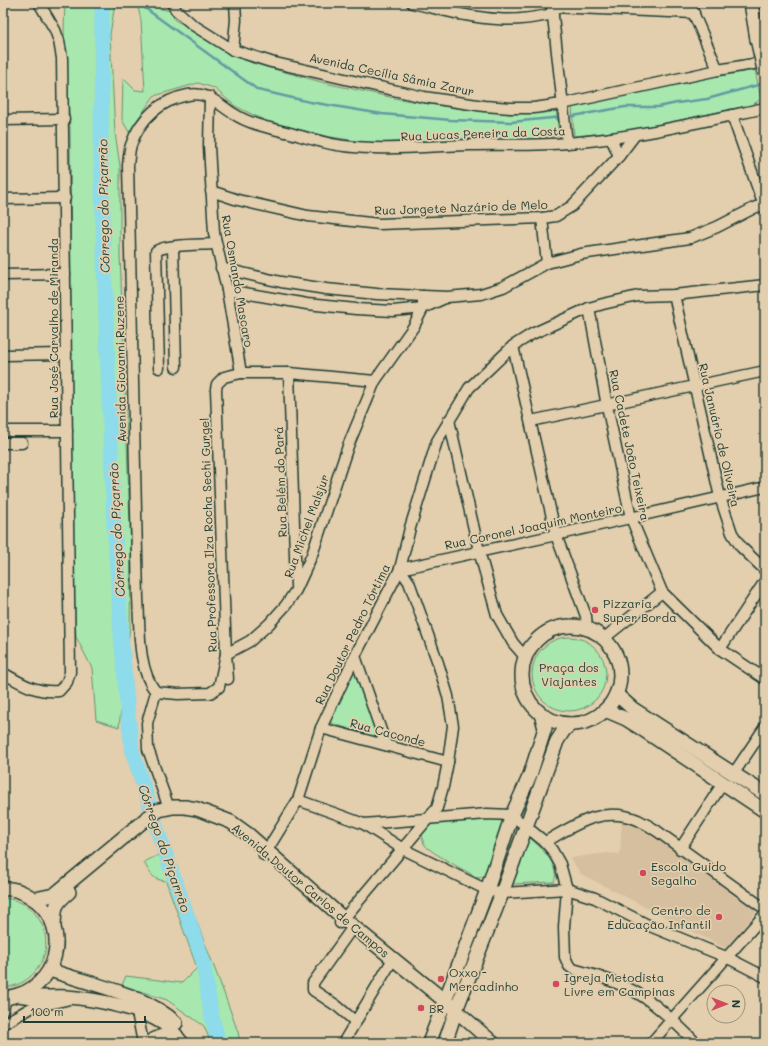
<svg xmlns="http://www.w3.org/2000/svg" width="768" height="1046" font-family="Mali,sans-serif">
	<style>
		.built { fill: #d6bf9f }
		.green { fill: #a8e7ae; stroke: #649271 }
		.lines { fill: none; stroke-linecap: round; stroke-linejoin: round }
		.stream { stroke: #619ca2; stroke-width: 2.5 }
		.river { stroke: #8ddbeb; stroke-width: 15 }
		.minor-casing { stroke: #1f3d34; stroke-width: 13 }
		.major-casing { stroke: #1f3d34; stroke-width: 16 }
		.minor { stroke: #e3cead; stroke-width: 10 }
		.major { stroke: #e3cead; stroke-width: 13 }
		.major-bridge-casing { stroke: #1f3d34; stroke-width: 16; stroke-linecap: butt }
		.major-bridge { stroke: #e3cead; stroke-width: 13 }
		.poi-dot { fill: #d1495b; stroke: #e3cead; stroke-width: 1.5 }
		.labels { text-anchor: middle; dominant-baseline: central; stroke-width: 3.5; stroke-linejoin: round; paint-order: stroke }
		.street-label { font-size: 12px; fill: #1f3d34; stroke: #e3cead }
		.poi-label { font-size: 12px; fill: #1f3d34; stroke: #e3cead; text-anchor: start }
		.park-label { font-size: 12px; fill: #26463a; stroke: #e3cead }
		.water-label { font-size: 13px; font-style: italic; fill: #24453d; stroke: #e3cead }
	</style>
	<rect width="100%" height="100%" fill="#e3cead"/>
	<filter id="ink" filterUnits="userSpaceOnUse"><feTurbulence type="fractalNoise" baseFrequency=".025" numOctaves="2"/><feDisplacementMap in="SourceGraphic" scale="8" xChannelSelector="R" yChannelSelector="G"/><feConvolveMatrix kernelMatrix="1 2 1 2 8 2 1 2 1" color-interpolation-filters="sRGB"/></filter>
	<g filter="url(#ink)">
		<path class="built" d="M622 820 634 824 653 836 758 909 727 949 581 874 570 858 606 853 620 854Z"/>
		<g class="green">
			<path d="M65 3H115L110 35 115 133 120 166V254L131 552 130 626 119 727 96 720 92 668 76 637 75 613 72 506 70 129 64 30Z"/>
			<path d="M137 3H153L154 7 170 11 175 20 252 63 325 83 399 99 455 108 510 114 556 108 559 135 528 140 489 139 370 143 331 137 270 123 235 106 214 88 198 83 154 96 129 132 122 120 123 78 135 90 145 91 141 20Z"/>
			<path d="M755 70 761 99 752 105 628 131 574 136 572 106 712 77Z"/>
			<circle cx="569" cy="674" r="37"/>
			<path d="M354 670H357L379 730 376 736H372L334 724 327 720Z"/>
			<path d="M501 818 504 821 485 876 478 878C468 872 429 852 425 845 418 834 426 825 435 821Z"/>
			<path d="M525 834C535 842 553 857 555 872 556 875 555 879 554 882L513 884 509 880Z"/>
			<path d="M169 850 221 985 238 1032 240 1043H211L204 1026 167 1000 122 985 126 976 182 983 197 968 166 881C153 880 150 874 144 862Z"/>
			<path d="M3 898C48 901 62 958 23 982 17 985 10 988 3 987Z"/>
		</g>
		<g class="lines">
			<g class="stream">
				<path d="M138 3 258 90 310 102 382 114 451 120 511 122 562 117"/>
				<path d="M567 117 625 107H658L677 103 707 99 765 83"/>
			</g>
			<path class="river" d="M102 3 101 153 106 321 114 522 121 634 128 714 132 750 159 835 203 961 211 1013 219 1043"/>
			<defs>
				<g id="minor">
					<path d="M172 3 176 10 193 25 233 50 271 62 371 85 424 97 484 106 511 108H534L562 104 718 70 765 62"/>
					<path d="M412 3C440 9 469 18 497 19 516 21 535 18 553 14"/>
					<path d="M689 3 718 70"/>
					<path d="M552 7 694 13"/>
					<path d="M552 7 567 143"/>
					<path d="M233 50 236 20 235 3"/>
					<path d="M210 97 209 146 214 233 227 290 241 373"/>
					<path d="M732 115 764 206"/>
					<path d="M3 120 64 119"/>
					<path d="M611 138 619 156"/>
					<path d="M211 191 238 200 308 216 379 224 542 218 556 216 572 206 619 156 635 135"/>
					<path d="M3 199 65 198"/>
					<path d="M542 218 547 263"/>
					<path d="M173 247 176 367"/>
					<path d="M221 268 281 282 326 289 377 294 447 297 481 294 503 287 547 263 581 254 690 238 717 227 756 207 765 206"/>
					<path d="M3 275 65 274"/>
					<path d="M227 290 307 304 356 309 393 311 423 308 445 298"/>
					<path d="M674 295 720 497 732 533 741 547 765 570"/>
					<path d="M589 308 607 406 631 518 662 592 720 649 765 679"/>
					<path d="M513 346 556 535 586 616 587 629"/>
					<path d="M3 355 66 354"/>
					<path d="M159 368 156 251C166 244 202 245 215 244"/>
					<path d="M289 373 296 586"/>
					<path d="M449 420 479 551 497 615 513 643 526 658"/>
					<path d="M531 421 765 371"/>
					<path d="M3 431H67"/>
					<path d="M3 443H22"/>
					<path d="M603 639 662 592"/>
					<path d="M720 649 765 581"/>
					<path d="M355 656 386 745"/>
					<path d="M3 673C22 684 36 693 59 691L67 682 70 672 62 58 59 41 55 30 39 3"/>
					<path d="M228 679 226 654 216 389 217 384 224 377 241 373H289L375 381"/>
					<path d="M156 692C137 669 140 627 138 598L128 165C129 159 129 151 131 145 140 118 161 100 188 95 208 91 219 105 234 114 251 125 271 128 290 133 308 138 326 144 344 146 386 151 427 146 469 145 502 144 534 146 567 143 633 138 700 122 765 108"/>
					<path d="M156 692 178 694 210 693 219 687 226 654 250 641 269 624 286 605 296 590 312 555 348 446 375 381 414 326 423 308V296"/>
					<path d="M156 692 147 723 148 749 169 808"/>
					<path d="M321 728 448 762"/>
					<path d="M734 773 765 727"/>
					<path d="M298 800 364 824 403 849 487 890 502 893 567 889 595 898 650 926 726 957 765 977"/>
					<path d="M364 824 487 814 512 815 545 842 552 850 560 864 567 889 564 927 565 957 569 966 573 969C598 976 626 984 648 1000 665 1012 681 1028 696 1043"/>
					<path d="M545 842C575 825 602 805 638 820 644 823 651 827 657 831L765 909"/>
					<path d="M680 849 723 783"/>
					<path d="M264 855 298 800 321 728 355 656 400 569 410 528 437 441 469 388 513 346 532 334 589 308 603 304 638 296 674 295 765 285"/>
					<path d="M340 923 437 808 443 787 448 762 453 726 448 696 438 663 409 582 400 569 556 535 765 487"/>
					<path d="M350 931 313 983V990L337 1006 356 1022"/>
					<path d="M138 1006 137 1012 143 1043"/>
					<path d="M3 1010 6 998"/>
					<path d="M3 1024 31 1008 66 1000"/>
					<path d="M343 1043 390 964"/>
					<path d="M651 1043 765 914"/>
				</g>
				<g id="major">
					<path d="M751 3 757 39"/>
					<circle cx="571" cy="675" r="49"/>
					<path d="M616 694 633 709 765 794"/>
					<path d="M605 710 626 719 642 729 765 811"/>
					<path d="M3 889C12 888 21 891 29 896 70 919 63 981 18 995 13 996 8 998 3 998"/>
					<path d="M35 899 54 895 147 818 159 810 173 807H185L197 809 231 822 249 835 344 919 445 1001 493 1043"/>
					<path d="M54 926C55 906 54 905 69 892"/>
					<path d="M50 970C88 984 146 994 176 1023"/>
					<path d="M18 995C37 999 49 996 67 997 95 999 140 1008 163 1023 170 1028 176 1036 182 1043"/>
					<path d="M149 1043C157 1037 166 1034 176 1035"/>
					<path d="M429 1043 487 890 512 815 530 775 545 728 541 714"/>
					<path d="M445 1043 456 1010 502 893 557 741 564 730 571 724"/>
				</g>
			</defs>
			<use href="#minor" class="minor-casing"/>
			<use href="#major" class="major-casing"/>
			<use href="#minor" class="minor"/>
			<use href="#major" class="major"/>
			<defs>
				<path id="major-bridge" d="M757 39 765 74"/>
			</defs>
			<use href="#major-bridge" class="major-bridge-casing"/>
			<use href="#major-bridge" class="major-bridge"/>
		</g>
	</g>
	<g class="poi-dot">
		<circle cx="595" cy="610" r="4"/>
		<circle cx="643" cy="873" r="4"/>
		<circle cx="719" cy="917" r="4"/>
		<circle cx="441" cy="979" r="4"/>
		<circle cx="556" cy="984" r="4"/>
		<circle cx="421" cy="1008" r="4"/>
	</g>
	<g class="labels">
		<g class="street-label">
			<text transform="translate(392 74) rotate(12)">Avenida Cecília Sâmia Zarur</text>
			<text transform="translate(483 133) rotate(-2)">Rua Lucas Pereira da Costa</text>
			<text transform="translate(461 207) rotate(-2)">Rua Jorgete Nazário de Melo</text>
			<text transform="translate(238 281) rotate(80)">Rua Osmando Mascaro</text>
			<text transform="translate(53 328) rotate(-90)">Rua José Carvalho de Miranda</text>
			<text transform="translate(120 369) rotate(-91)">Avenida Giovanni Ruzene</text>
			<text transform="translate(720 435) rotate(77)">Rua Januário de Oliveira</text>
			<text transform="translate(630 445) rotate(78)">Rua Cadete João Teixeira</text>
			<text transform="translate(280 482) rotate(-92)">Rua Belém do Pará</text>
			<text transform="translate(306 526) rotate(-70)">Rua Michel Malsjur</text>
			<text transform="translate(533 526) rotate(-12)">Rua Coronel Joaquim Monteiro</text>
			<text transform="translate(208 535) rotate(-92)">Rua Professora Ilza Rocha Sechi Gurgel</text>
			<text transform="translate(352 634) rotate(-64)">Rua Doutor Pedro Tórtima</text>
			<text transform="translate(388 732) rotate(15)">Rua Caconde</text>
			<text transform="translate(311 890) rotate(40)">Avenida Doutor Carlos de Campos</text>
		</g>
		<g class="poi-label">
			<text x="603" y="603">Pizzaria<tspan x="603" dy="14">Super Borda</tspan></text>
			<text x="651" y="866">Escola Guido<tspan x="651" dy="14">Segalho</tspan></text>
			<text x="711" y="910" text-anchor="end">Centro de<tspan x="711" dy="14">Educação Infantil</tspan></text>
			<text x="449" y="972">Oxxo -<tspan x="449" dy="14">Mercadinho</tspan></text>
			<text x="564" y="977">Igreja Metodista<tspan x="564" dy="14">Livre em Campinas</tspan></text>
			<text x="429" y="1008">BR</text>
		</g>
		<g class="park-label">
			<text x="569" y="667">Praça dos<tspan x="569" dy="14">Viajantes</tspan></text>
		</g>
		<g class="water-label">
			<text transform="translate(103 206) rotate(-91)">Córrego do Piçarrão</text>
			<text transform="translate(116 530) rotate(-93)">Córrego do Piçarrão</text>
			<text transform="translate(165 848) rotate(71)">Córrego do Piçarrão</text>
		</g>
	</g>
	<rect width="768" height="1046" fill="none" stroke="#e3cead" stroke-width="16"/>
	<rect x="8" y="8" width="752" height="1030" fill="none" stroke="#1f3d34" stroke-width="1.5" filter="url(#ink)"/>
	<g transform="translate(726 1004) rotate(90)"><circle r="19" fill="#e3cead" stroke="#95947d"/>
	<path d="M0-3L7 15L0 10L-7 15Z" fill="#d1495b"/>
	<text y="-6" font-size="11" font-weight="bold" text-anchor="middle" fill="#1f3d34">N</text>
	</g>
	<path d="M24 1016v6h121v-6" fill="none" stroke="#1f3d34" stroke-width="2"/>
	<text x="30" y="1016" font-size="12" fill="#1f3d34" stroke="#e3cead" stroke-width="3" paint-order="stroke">100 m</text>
</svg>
